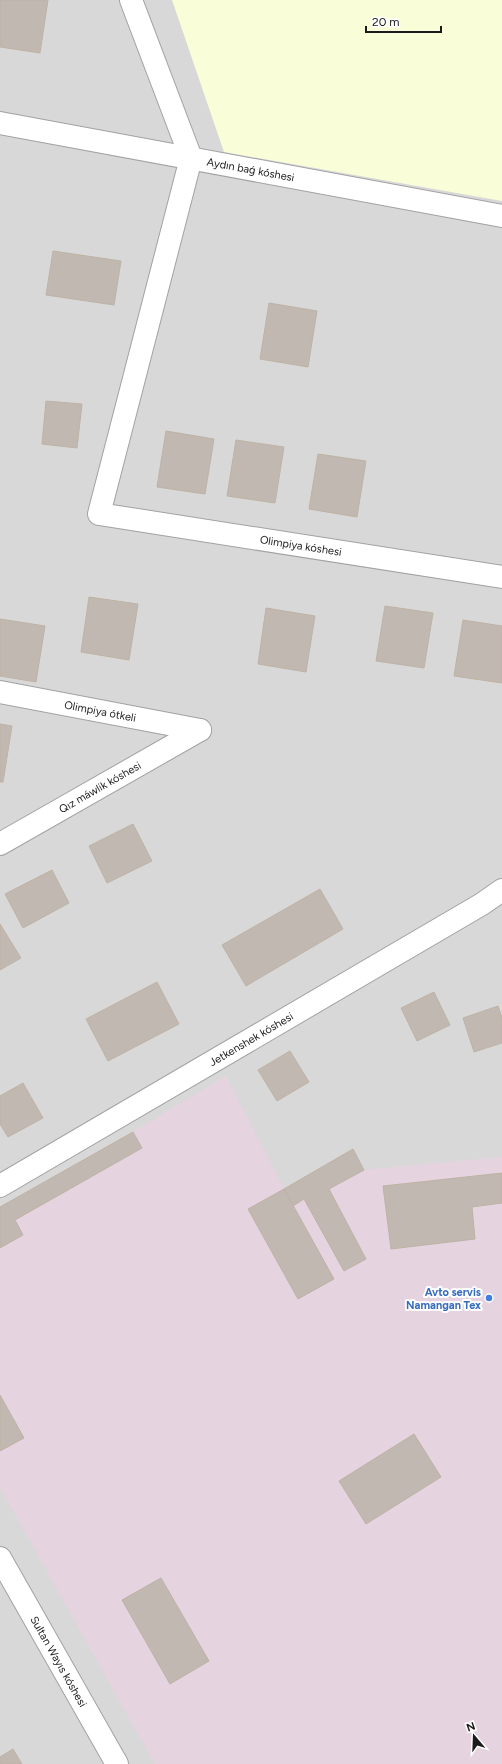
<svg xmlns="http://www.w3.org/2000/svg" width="502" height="1764" font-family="Figtree,sans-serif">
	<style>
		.residential { fill: #d9d8d8 }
		.industrial { fill: #e6d3e0; fill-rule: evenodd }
		.education { fill: #f9fed8 }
		.building { fill: #c1b9b1; stroke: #beb2a4 }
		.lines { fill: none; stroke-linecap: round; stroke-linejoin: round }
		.minor-casing { stroke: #a2a2a2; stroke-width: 24 }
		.minor { stroke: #fff; stroke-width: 22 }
		.shop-dot { fill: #3f7fe0; stroke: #fff; stroke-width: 1.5 }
		.labels { text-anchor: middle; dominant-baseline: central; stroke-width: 4; stroke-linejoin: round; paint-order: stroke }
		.street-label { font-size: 11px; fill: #1b1b1b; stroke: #fff }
		.shop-label { font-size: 11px; font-weight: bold; fill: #366cbe; stroke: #fff; text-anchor: end }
	</style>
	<rect width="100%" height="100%" fill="#edeae1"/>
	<rect class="residential" x="0" y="0" width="502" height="1764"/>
	<path class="industrial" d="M226 1076 284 1189 353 1149 364 1170 502 1157V1764H155L0 1487V1207L133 1132ZM414 1434 441 1477 367 1524 340 1481Z"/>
	<path class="education" d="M172 0H502V201L224 152Z"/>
	<g class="building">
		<path d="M0 0H48L40 53 0 47Z"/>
		<path d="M53 251 121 261 114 305 46 295Z"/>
		<path d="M269 303 317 311 308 367 260 359Z"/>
		<path d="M46 401 82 404 77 448 42 444Z"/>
		<path d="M166 431 214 439 205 494 157 487Z"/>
		<path d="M236 440 284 447 275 503 227 496Z"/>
		<path d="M318 454 366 461 357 517 309 509Z"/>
		<path d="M89 597 138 604 129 660 81 652Z"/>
		<path d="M385 606 433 613 424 668 376 661Z"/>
		<path d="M266 608 315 616 306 672 258 664Z"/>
		<path d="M0 619 45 626 36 682 0 676Z"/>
		<path d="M463 620 502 626V683L454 676Z"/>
		<path d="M0 724 12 726 3 782H0Z"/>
		<path d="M133 824 152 861 107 883 89 846Z"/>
		<path d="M52 870 69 903 23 928 5 894Z"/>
		<path d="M320 889 343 929 246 986 222 945Z"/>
		<path d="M0 924 21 958 0 970Z"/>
		<path d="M157 982 179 1024 108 1061 86 1019Z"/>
		<path d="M434 992 450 1025 417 1041 401 1008Z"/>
		<path d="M498 1006 502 1018V1043L474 1052 463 1018Z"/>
		<path d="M290 1051 309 1082 277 1101 258 1070Z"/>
		<path d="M23 1083 43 1118 8 1137 0 1124V1096Z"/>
		<path d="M133 1132 142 1148 15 1220 23 1235 0 1248V1207Z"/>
		<path d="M353 1149 364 1170 329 1189 366 1259 344 1271 304 1199 293 1206 284 1189Z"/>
		<path d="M502 1173V1203L472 1207 475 1239 391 1249 383 1186Z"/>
		<path d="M284 1189 334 1279 298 1299 248 1209Z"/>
		<path d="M0 1395 24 1438 0 1451Z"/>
		<path d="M414 1434 441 1477 366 1524 339 1481Z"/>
		<path d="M161 1578 209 1661 170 1684 122 1600Z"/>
		<path d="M13 1749 22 1764H0V1757Z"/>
	</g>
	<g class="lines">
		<defs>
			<g id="minor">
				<path id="s1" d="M131 0 191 158 99 514 502 577"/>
				<path id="s2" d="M0 123 502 216"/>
				<path id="s3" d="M0 692 200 730"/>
				<path id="s4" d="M0 844 200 730"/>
				<path id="s5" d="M0 1186 482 904 502 890"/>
				<path id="s6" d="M0 1558 117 1764"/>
			</g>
		</defs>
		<use href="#minor" class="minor-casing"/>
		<use href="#minor" class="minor"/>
	</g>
	<circle class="shop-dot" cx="489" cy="1298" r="4"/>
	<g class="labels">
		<g class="street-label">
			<text stroke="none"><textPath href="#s2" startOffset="255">Aydın baǵ kóshesi</textPath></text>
			<text stroke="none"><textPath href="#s1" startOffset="741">Olimpiya kóshesi</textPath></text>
			<text stroke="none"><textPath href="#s3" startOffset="102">Olimpiya ótkeli</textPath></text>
			<text stroke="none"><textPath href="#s4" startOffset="115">Qız máwlik kóshesi</textPath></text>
			<text stroke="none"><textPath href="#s5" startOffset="291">Jetkenshek kóshesi</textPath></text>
			<text stroke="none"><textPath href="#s6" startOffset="119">Sultan Wayıs kóshesi</textPath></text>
		</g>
		<g class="shop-label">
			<text x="481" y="1292">Avto servis<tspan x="481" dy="13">Namangan Tex</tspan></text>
		</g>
	</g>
	<g transform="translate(474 1736) rotate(341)" stroke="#ffffff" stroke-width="3" paint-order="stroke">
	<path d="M0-3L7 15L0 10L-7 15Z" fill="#1b1b1b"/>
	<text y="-6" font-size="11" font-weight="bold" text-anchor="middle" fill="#1b1b1b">N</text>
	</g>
	<path d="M366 26v6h75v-6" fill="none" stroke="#1b1b1b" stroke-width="2"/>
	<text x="372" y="26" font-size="12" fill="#1b1b1b" stroke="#ffffff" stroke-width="3" paint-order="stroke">20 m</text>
</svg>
